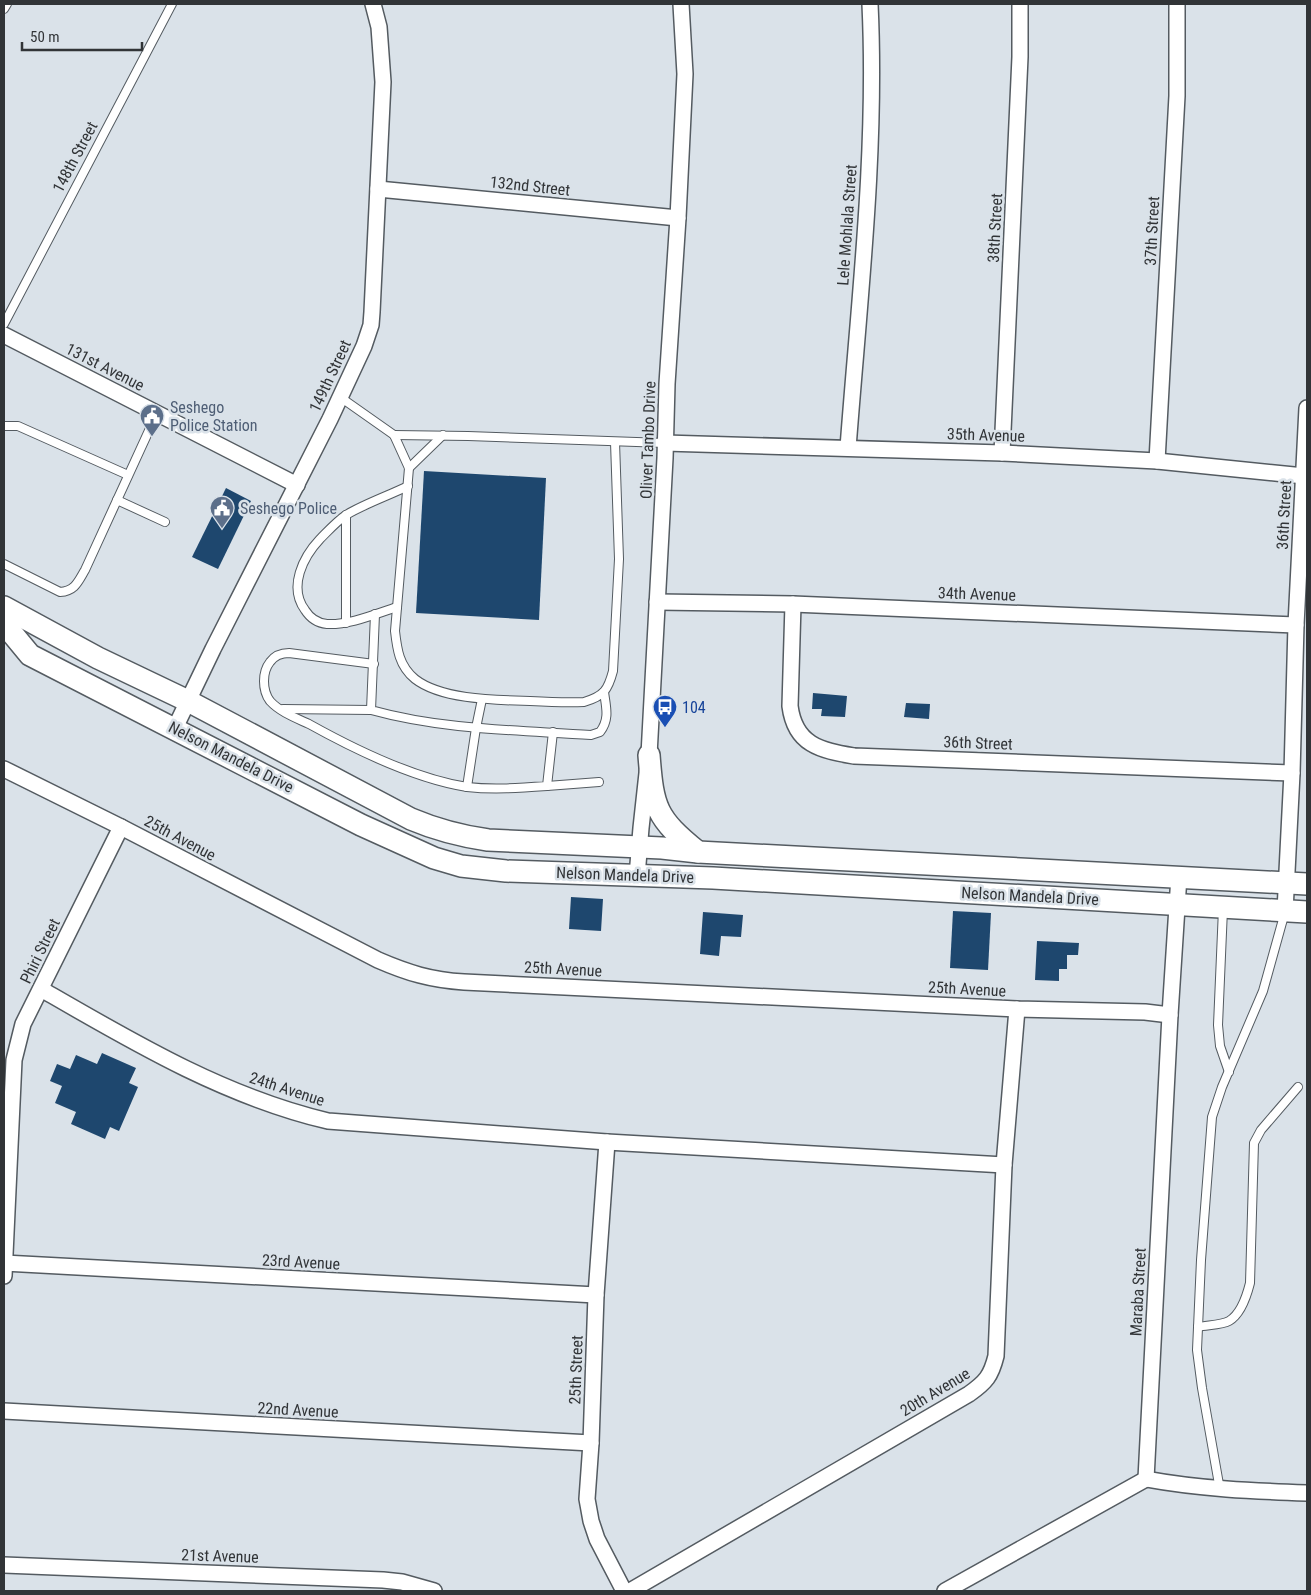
<svg xmlns="http://www.w3.org/2000/svg" width="1311" height="1595" font-family="'Roboto Condensed',sans-serif">
	<style>
		.building { fill: #1e476e }
		.lines { fill: none; stroke-linecap: round; stroke-linejoin: round }
		.lane-casing { stroke: #545b61; stroke-width: 10 }
		.street-casing { stroke: #545b61; stroke-width: 18 }
		.secondary-casing { stroke: #545b61; stroke-width: 24 }
		.lane { stroke: #fff; stroke-width: 8 }
		.street { stroke: #fff; stroke-width: 15 }
		.secondary { stroke: #fff; stroke-width: 21 }
		.labels { text-anchor: middle; dominant-baseline: central; stroke-width: 5; stroke-linejoin: round; paint-order: stroke }
		.street-label { font-size: 16px; fill: #313437; stroke: #dae2e9 }
		.service-label { font-size: 16px; fill: #4e5e75; stroke: #dae2e9; text-anchor: start }
		.transit-label { font-size: 16px; fill: #164399; stroke: #dae2e9; text-anchor: start }
	</style>
	<rect width="100%" height="100%" fill="#dae2e9"/>
	<g class="building">
		<path d="M424 471 546 478 539 620 416 613Z"/>
		<path d="M226 488 251 501 218 569 192 557Z"/>
		<path d="M813 693 847 696 845 717 821 716 822 709H812Z"/>
		<path d="M906 703 930 704 929 719 904 717Z"/>
		<path d="M571 897 603 899 601 931 569 929Z"/>
		<path d="M953 911 991 913 988 970 950 968Z"/>
		<path d="M703 912 743 915 741 937 721 936 719 956 700 954Z"/>
		<path d="M1037 941 1079 943 1078 955H1067V969H1059V981L1035 980Z"/>
		<path d="M102 1053 136 1068 129 1083 138 1087 119 1131 110 1127 105 1139 71 1124 76 1112 55 1103 62 1086 50 1081 57 1064 70 1069 76 1055 97 1064Z"/>
	</g>
	<g class="lines">
		<defs>
			<g id="lane">
				<path d="M4 9 7 4"/>
				<path d="M4 324 172 4"/>
				<path d="M340 397 394 435 409 468 395 631C397 649 399 666 415 679 442 700 497 700 530 701 548 702 566 703 584 702 604 696 608 690 613 671L619 559 615 442"/>
				<path d="M4 426H18L128 475"/>
				<path d="M394 435 468 436 665 443"/>
				<path d="M409 468 443 435"/>
				<path d="M117 500 165 522"/>
				<path d="M346 515V623"/>
				<path d="M4 564 60 592C75 591 78 582 85 570L157 413"/>
				<path d="M397 607C375 614 350 625 327 624 317 623 310 618 305 610 288 587 303 557 320 539 328 531 337 521 346 515 362 505 390 495 408 486"/>
				<path d="M375 614 371 710C443 730 517 730 591 735L600 732C610 719 606 707 604 692"/>
				<path d="M374 664 289 653C281 653 275 655 270 662 262 672 262 690 270 701 280 712 296 718 309 724 354 749 416 779 467 787 493 790 520 788 547 786L553 732"/>
				<path d="M283 709 371 710"/>
				<path d="M547 786 599 782"/>
				<path d="M467 787 476 728 482 699"/>
				<path d="M1223 909 1218 1025 1220 1046 1229 1072"/>
				<path d="M1198 1327C1207 1325 1222 1325 1229 1321 1241 1314 1247 1295 1250 1283L1254 1143 1261 1130 1298 1087"/>
				<path d="M1220 1490 1202 1388 1197 1350 1201 1260 1212 1117 1222 1087 1263 991 1285 912"/>
			</g>
			<g id="street">
				<path d="M378 189 678 218"/>
				<path d="M4 335 297 485"/>
				<path d="M665 443 1002 453 1157 461 1304 476"/>
				<path d="M848 448C859 301 877 152 870 4"/>
				<path d="M1002 453 1020 57V4"/>
				<path d="M1157 461 1177 96V4"/>
				<path d="M657 602 793 604 1296 625"/>
				<path d="M793 604 790 706C795 745 820 750 854 756L1292 773"/>
				<path d="M175 728 213 649 330 419 364 346 371 325 372 312 383 82 379 27 373 4"/>
				<path d="M4 769 121 827 378 960C408 973 431 980 464 982L1017 1009 1145 1012 1170 1015"/>
				<path d="M637 876 641 828 649 755 665 458 667 384 678 218 685 74 681 4"/>
				<path d="M1285 911 1292 773 1296 625 1307 408"/>
				<path d="M41 989C131 1041 225 1097 328 1121L607 1142 1004 1165"/>
				<path d="M607 1142 596 1295 591 1443 587 1499 591 1521 597 1539 624 1591"/>
				<path d="M4 1263 596 1295"/>
				<path d="M4 1276 14 1060 23 1024 121 827"/>
				<path d="M4 1411 591 1443"/>
				<path d="M1146 1479 1170 1015 1179 876"/>
				<path d="M1146 1479C1200 1489 1253 1491 1307 1493"/>
				<path d="M4 1565 383 1580 402 1582 434 1591"/>
				<path d="M630 1591 969 1394C986 1382 991 1376 996 1356L1004 1165 1017 1009"/>
				<path d="M945 1591 1146 1479"/>
			</g>
			<g id="secondary">
				<path d="M4 607 98 658 188 701 411 819C437 830 460 836 488 840L662 848 698 852 1307 884"/>
				<path d="M4 629 11 632 30 655 361 825 434 858 461 866 506 871 713 878 1307 912"/>
				<path d="M649 755C653 808 656 818 698 852"/>
			</g>
		</defs>
		<use href="#lane" class="lane-casing"/>
		<use href="#street" class="street-casing"/>
		<use href="#secondary" class="secondary-casing"/>
		<use href="#lane" class="lane"/>
		<use href="#street" class="street"/>
		<use href="#secondary" class="secondary"/>
	</g>
	<defs>
		<symbol id="civic-pin" viewBox="-11 -11 22 30"><path d="M0 17L-7.5 6A9.5 9.5 0 1 1 7.5 6Z" fill="#5c6f8a" stroke="#dae2e9"/><path d="M-.6-6.5H3V-4.5H.6V-3L4-1V1h2V6H-6V1h2V-1L-.6-3ZM-1.2 2.5V6h2.4V2.5Z" fill="#fff"/></symbol>
		<symbol id="bus-pin" viewBox="-11 -11 22 30"><path d="M0 17L-7.5 6A9.5 9.5 0 1 1 7.5 6Z" fill="#1a4fb4" stroke="#dae2e9"/><path d="M-5-6H5V4H4V6H2V4H-2V6H-4V4H-5ZM-3.5-4V0h7V-4ZM-3.5 1.2v1.5H-2V1.2ZM2 1.2v1.5H3.5V1.2Z" fill="#fff"/></symbol>
	</defs>
	<g fill-rule="evenodd">
		<use href="#civic-pin" x="138" y="402" width="28" height="38"/>
		<use href="#civic-pin" x="208" y="494" width="28" height="38"/>
		<use href="#bus-pin" x="651" y="693" width="28" height="38"/>
	</g>
	<g class="labels">
		<g class="street-label">
			<text transform="translate(75 157) rotate(-62)">148th Street</text>
			<text transform="translate(530 186) rotate(6)">132nd Street</text>
			<text transform="translate(847 225) rotate(-86)">Lele Mohlala Street</text>
			<text transform="translate(995 228) rotate(-87)">38th Street</text>
			<text transform="translate(1152 231) rotate(-87)">37th Street</text>
			<text transform="translate(105 367) rotate(27)">131st Avenue</text>
			<text transform="translate(330 376) rotate(-65)">149th Street</text>
			<text transform="translate(986 435) rotate(2)">35th Avenue</text>
			<text transform="translate(648 440) rotate(-88)">Oliver Tambo Drive</text>
			<text transform="translate(1284 515) rotate(-87)">36th Street</text>
			<text transform="translate(977 594) rotate(2)">34th Avenue</text>
			<text transform="translate(978 743) rotate(2)">36th Street</text>
			<text transform="translate(231 757) rotate(27)">Nelson Mandela Drive</text>
			<text transform="translate(180 838) rotate(28)">25th Avenue</text>
			<text transform="translate(625 875) rotate(2)">Nelson Mandela Drive</text>
			<text transform="translate(1030 896) rotate(3)">Nelson Mandela Drive</text>
			<text transform="translate(40 951) rotate(-64)">Phiri Street</text>
			<text transform="translate(563 969) rotate(3)">25th Avenue</text>
			<text transform="translate(967 989) rotate(3)">25th Avenue</text>
			<text transform="translate(287 1089) rotate(18)">24th Avenue</text>
			<text transform="translate(301 1262) rotate(3)">23rd Avenue</text>
			<text transform="translate(1138 1292) rotate(-87)">Maraba Street</text>
			<text transform="translate(576 1370) rotate(-88)">25th Street</text>
			<text transform="translate(935 1392) rotate(-31)">20th Avenue</text>
			<text transform="translate(298 1410) rotate(3)">22nd Avenue</text>
			<text transform="translate(220 1556) rotate(2)">21st Avenue</text>
		</g>
		<g class="service-label">
			<text x="170" y="407">Seshego<tspan x="170" dy="18">Police Station</tspan></text>
			<text x="240" y="508">Seshego Police</text>
		</g>
		<g class="transit-label">
			<text x="682" y="707">104</text>
		</g>
	</g>
	<rect width="1311" height="1595" fill="none" stroke="#313437" stroke-width="10"/>
	<path d="M22 42v8h120v-8" fill="none" stroke="#313437" stroke-width="2.5"/>
	<text x="30" y="42" font-size="15" fill="#313437" stroke="#dae2e9" stroke-width="4" paint-order="stroke">50 m</text>
</svg>
